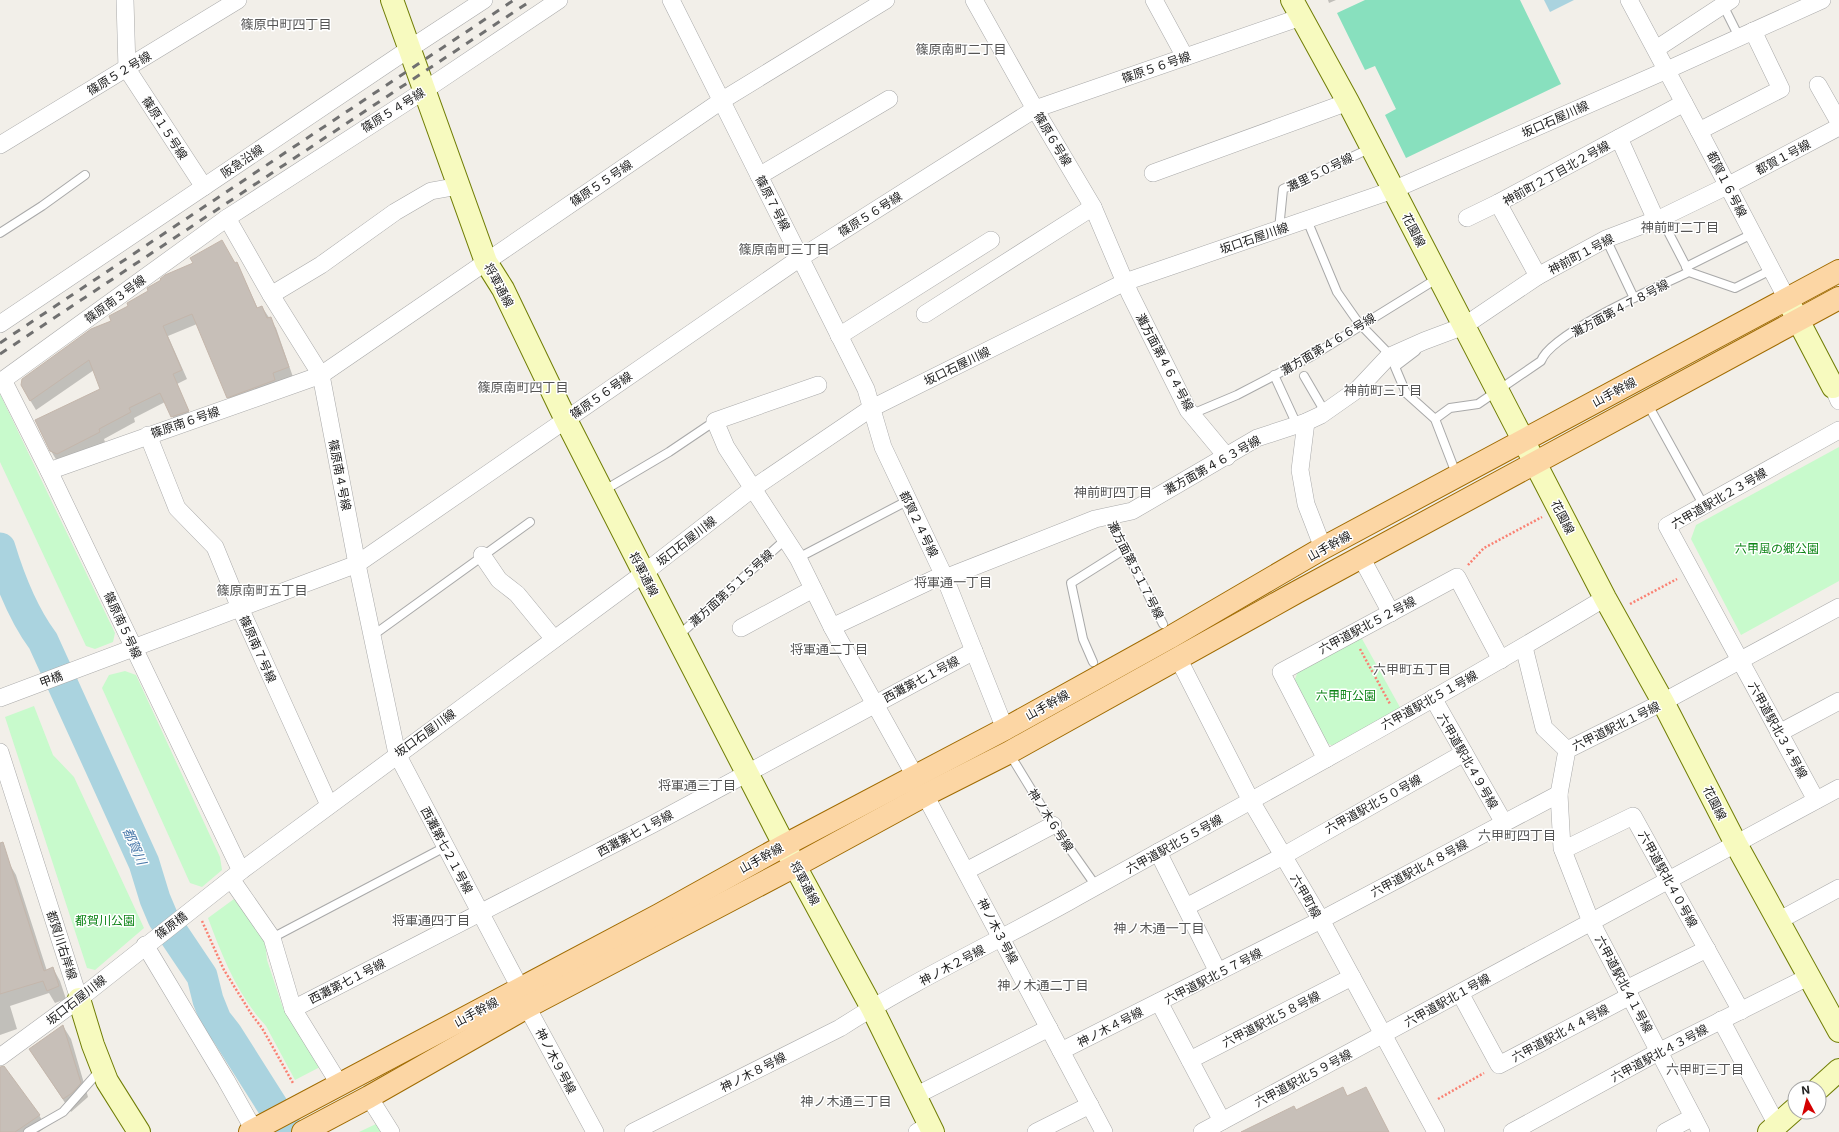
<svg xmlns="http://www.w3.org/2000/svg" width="1839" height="1132" font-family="Inter,'Noto Sans JP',sans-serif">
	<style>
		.park { fill: #c8facc }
		.pitch { fill: #88e0be }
		.water { fill: #aad3df }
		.shadow { fill: #0003 }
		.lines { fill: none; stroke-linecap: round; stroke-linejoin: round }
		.river { stroke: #aad3df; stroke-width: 31 }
		.building { fill: #c7bfb8; stroke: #c4b6ab }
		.lane-casing { stroke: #a9a9a9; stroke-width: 10 }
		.street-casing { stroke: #a9a9a9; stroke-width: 18 }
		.secondary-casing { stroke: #707d05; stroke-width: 24 }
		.primary-casing { stroke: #a06b00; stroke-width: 24 }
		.path { stroke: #fa8072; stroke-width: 2.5; stroke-dasharray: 2 2; stroke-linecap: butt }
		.lane { stroke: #fff; stroke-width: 8 }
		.street { stroke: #fff; stroke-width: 17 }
		.secondary { stroke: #f7fabf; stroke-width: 22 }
		.primary { stroke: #fcd6a4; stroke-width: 22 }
		.rail { stroke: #707070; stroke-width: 3; stroke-dasharray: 8 8; stroke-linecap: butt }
		.labels { text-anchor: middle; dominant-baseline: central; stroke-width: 3; stroke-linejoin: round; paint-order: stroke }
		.street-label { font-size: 12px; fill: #222; stroke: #fff }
		.park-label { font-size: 12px; fill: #0c8416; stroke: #fff }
		.neighbourhood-label { font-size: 13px; fill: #555; stroke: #fff }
		.water-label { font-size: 13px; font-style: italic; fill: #4a7aab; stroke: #fff }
	</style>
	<rect width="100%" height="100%" fill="#f2efe9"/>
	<g class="park">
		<path d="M0 394 115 633 113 642 95 649 86 646 0 462Z"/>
		<path d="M1839 447V581L1741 635 1691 539 1696 525Z"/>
		<path d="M1361 637 1402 711 1337 748 1325 742 1294 682 1298 671Z"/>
		<path d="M125 671 136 675 220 857 222 870 202 887 190 883 102 688 109 675Z"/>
		<path d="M34 706 53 755 74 777 144 928 95 970 87 968 5 717Z"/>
		<path d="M234 899 265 941 267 960 283 1008 320 1067 295 1080 266 1026C238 996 222 956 208 918Z"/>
		<path d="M376 1124 381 1132H359Z"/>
	</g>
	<path class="pitch" d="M1365 0H1520L1561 84 1406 158 1385 115 1396 109 1375 66 1365 70 1337 13Z"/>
	<path class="water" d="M1544 0H1574L1550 12Z"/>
	<g class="shadow">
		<path d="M1328 0H1336L1329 3Z"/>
		<path d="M237 263 258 309 262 307 276 328 293 377 233 407 197 324 168 336 187 379 177 384 193 421 177 426 165 402 134 418 135 422 104 439 105 442 63 463 57 461 51 451 101 390 94 370 36 410 27 395 112 322Z"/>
		<path d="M9 863 16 875 47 971 53 968 60 981 66 999 55 1003 49 993 10 1006 17 1029 0 1035V865Z"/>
		<path d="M63 1026 71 1039 88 1097 71 1112 30 1049Z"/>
		<path d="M0 1071 39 1115 46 1127 39 1132H0Z"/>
		<path d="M1366 1088 1389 1132H1243L1296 1111 1347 1097Z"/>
	</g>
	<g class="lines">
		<path class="river" d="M0 548C10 581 23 614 43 641L144 863 155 899 163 918 202 976 208 1000 216 1020 227 1034 289 1132"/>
	</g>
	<g class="building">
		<path d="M222 240 235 263 237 262 257 308 262 306 267 318 271 317 289 367 273 373 275 380 227 398 192 314 163 326 182 370 173 374 189 411 171 417 160 393 129 408 131 412 99 429 100 432 57 454 50 451 35 420 100 389 89 360 30 401 21 385 22 379 91 329 111 321 109 316 128 306 127 303 148 291 147 288 161 280 160 279 165 275 193 263 190 258Z"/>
		<path d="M3 842 44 971 53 967 59 986 47 991 43 981 0 994V843Z"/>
		<path d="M63 1025 81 1083 72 1093 63 1099 29 1049Z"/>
		<path d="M4 1066 40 1115 15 1132H0V1067Z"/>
		<path d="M1343 1087 1347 1096 1366 1087 1389 1132H1241L1294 1106 1296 1110Z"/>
	</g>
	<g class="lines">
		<defs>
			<g id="lane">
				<path d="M1723 5 1739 37"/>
				<path d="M1661 218 1689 272 1735 288 1771 270"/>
				<path d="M1307 220 1337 292 1358 322 1391 356"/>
				<path d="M1279 229 1283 189 1371 148"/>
				<path d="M0 233 42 206 85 175"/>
				<path d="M1606 239 1634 298"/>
				<path d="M1686 267 1752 234"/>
				<path d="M1416 351 1395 367 1406 393 1435 419 1457 476"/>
				<path d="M1274 375 1297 425"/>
				<path d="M1304 376 1325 412"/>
				<path d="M1647 403 1704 506"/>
				<path d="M1192 414 1237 395 1312 356 1438 278"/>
				<path d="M1435 419 1450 408 1478 404 1541 361C1551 333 1659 286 1689 272"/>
				<path d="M603 491 669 452 715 421"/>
				<path d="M1108 516 1163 624"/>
				<path d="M798 558 907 501"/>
				<path d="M372 636 530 522"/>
				<path d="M678 636 786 539"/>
				<path d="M1093 662 1083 639 1071 583 1125 549"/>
				<path d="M1009 753 1053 825 1096 886"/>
				<path d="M272 938 445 847"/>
				<path d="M28 1132 63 1112 101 1069"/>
			</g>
			<g id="street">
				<path d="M125 0 127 69 204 187"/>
				<path d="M671 0 866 389 883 447 945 578 1005 729"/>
				<path d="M974 0 1035 109 1093 207 1130 294 1188 410 1227 457"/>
				<path d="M1154 0 1185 57"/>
				<path d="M1629 0 1699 131 1787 299"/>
				<path d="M1656 49 1731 0"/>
				<path d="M1818 85 1839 122"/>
				<path d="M1699 131 1781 89 1753 31"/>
				<path d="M1619 138 1656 220"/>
				<path d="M0 145 238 0"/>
				<path d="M1153 173 1348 102"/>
				<path d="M759 176 889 99"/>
				<path d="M227 218 271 295 321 375 357 564 397 754 520 988 527 1007 595 1132"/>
				<path d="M1467 218 1498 203"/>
				<path d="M1538 276 1498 203 1684 103"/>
				<path d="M271 295 321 265 395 212 431 191 459 186"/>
				<path d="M925 314 1093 207"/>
				<path d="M0 324 400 55 484 0"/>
				<path d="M839 336 991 240"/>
				<path d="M1839 384 1833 387 1839 401"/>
				<path d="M818 385 715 421 726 447 798 558 832 627 915 776"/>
				<path d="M1306 422 1300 470 1306 504 1323 548"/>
				<path d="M148 435 177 508 215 547 240 608 329 805"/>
				<path d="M49 471 321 375 721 101 886 0"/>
				<path d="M482 555 499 580 517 594 554 639"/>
				<path d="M1361 557 1391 613"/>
				<path d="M832 627 934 579 945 578 1095 519 1132 511 1257 438 1306 422 1321 415 1358 389 1388 357 1424 341 1464 326 1538 276 1606 239 1661 218 1727 186 1839 127"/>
				<path d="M741 628 813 589"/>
				<path d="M1524 647 1544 728 1567 750"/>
				<path d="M1178 658 1251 801 1321 920 1436 1132"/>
				<path d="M0 698 357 564 800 258 1035 109 1301 17"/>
				<path d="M1433 698 1504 823"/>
				<path d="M1779 733 1839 701"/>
				<path d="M0 752 79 999"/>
				<path d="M1326 759 1281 672 1457 577 1501 660"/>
				<path d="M925 795 1104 1132"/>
				<path d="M1816 800 1667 526 1839 430"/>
				<path d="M1563 850 1633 816 1741 1011"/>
				<path d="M1158 852 1218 972"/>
				<path d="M241 871 49 471 3 380 227 218 425 90 559 0"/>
				<path d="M966 871 1053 825"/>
				<path d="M231 879 272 938 293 1009 340 1085"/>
				<path d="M1186 907 1283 856 1464 753"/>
				<path d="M1778 921 1839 888"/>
				<path d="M145 945 226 1080 254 1130"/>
				<path d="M1626 989 1707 949"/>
				<path d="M1460 993 1499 1065 1630 996"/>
				<path d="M1159 1002 1222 1121"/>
				<path d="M293 1009 653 824 974 651"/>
				<path d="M1721 1020 1777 1125"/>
				<path d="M1061 1051 1321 920 1559 794"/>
				<path d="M0 1057 79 999 241 871 644 573 752 489 870 409 1125 282 1393 190 1667 70 1822 0"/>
				<path d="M1190 1060 1352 977"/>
				<path d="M915 1096 1049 1028"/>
				<path d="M369 1097 391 1132"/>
				<path d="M633 1132 840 1028C913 981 992 944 1068 902 1248 802 1429 704 1605 598"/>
				<path d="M917 1132 930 1125"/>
				<path d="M1036 1132 1090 1105"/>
				<path d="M1202 1132 1591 922 1562 848 1559 794 1567 750 1663 702 1839 607"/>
				<path d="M1512 1132 1660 1051 1808 977"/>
				<path d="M1665 1132 1693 1117"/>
				<path d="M1701 1132 1591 922 1839 788"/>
			</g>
			<g id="secondary">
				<path d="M392 0 486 262 503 289 566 420 644 573 795 866 872 1008 933 1132"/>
				<path d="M1292 0 1348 102 1605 598 1663 702 1736 844 1839 1031"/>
				<path d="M1787 299 1833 387"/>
				<path d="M79 999 93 1045 107 1081 139 1132"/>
				<path d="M1819 1088 1839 1070"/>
				<path d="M1769 1132 1795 1109"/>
			</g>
			<g id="primary">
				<path d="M250 1132 659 915 785 845 1005 729 1169 638 1323 548 1839 271"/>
				<path d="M303 1132 369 1097 527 1007 795 866 925 795 1008 753 1297 592 1839 298"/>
			</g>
		</defs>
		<use href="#lane" class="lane-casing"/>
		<use href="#street" class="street-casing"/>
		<use href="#secondary" class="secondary-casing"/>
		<use href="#primary" class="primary-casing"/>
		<g class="path">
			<path d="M1468 565 1484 548 1542 517"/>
			<path d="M1630 604 1677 579"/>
			<path d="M1360 649 1390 704"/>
			<path d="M202 921 224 970 252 1015 262 1028 293 1083"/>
			<path d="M1438 1099 1484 1073"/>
		</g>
		<use href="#lane" class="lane"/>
		<use href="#street" class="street"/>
		<use href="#secondary" class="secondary"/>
		<use href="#primary" class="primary"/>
		<g class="rail">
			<path d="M0 343 514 0"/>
			<path d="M0 354 532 0"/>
		</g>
	</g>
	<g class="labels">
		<g class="street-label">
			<text transform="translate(1156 67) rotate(-19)">篠原５６号線</text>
			<text transform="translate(119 73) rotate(-31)">篠原５２号線</text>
			<text transform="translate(393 110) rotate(-32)">篠原５４号線</text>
			<text transform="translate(1555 119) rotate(-24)">坂口石屋川線</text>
			<text transform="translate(165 128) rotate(57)">篠原１５号線</text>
			<text transform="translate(1053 139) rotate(59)">篠原６号線</text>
			<text transform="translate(1783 157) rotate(-28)">都賀１号線</text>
			<text transform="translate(242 161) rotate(-34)">阪急沿線</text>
			<text transform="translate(1320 172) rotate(-26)">灘里５０号線</text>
			<text transform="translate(1556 173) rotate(-29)">神前町２丁目北２号線</text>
			<text transform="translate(601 183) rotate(-34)">篠原５５号線</text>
			<text transform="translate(1727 184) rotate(63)">都賀１６号線</text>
			<text transform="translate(773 203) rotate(63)">篠原７号線</text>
			<text transform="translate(870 214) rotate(-32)">篠原５６号線</text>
			<text transform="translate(1414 230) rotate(63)">花園線</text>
			<text transform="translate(1254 238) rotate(-19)">坂口石屋川線</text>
			<text transform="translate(1581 254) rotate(-28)">神前町１号線</text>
			<text transform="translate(499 285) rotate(62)">将軍通線</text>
			<text transform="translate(115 299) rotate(-36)">篠原南３号線</text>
			<text transform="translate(1620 308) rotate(-28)">灘方面第４７８号線</text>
			<text transform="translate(1328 344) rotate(-31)">灘方面第４６６号線</text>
			<text transform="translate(1165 362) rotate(62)">灘方面第４６４号線</text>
			<text transform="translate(957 366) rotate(-26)">坂口石屋川線</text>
			<text transform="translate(1614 392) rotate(-28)">山手幹線</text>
			<text transform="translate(601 395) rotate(-35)">篠原５６号線</text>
			<text transform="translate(185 422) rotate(-19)">篠原南６号線</text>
			<text transform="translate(1212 465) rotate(-29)">灘方面第４６３号線</text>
			<text transform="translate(340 475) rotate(79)">篠原南４号線</text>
			<text transform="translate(1719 498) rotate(-30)">六甲道駅北２３号線</text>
			<text transform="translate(1563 517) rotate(63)">花園線</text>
			<text transform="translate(919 524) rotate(64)">都賀２４号線</text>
			<text transform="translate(686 541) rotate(-38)">坂口石屋川線</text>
			<text transform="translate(1329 546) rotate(-29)">山手幹線</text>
			<text transform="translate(1136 570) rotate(63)">灘方面第５１７号線</text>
			<text transform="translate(644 574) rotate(63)">将軍通線</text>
			<text transform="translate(731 588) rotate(-42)">灘方面第５１５号線</text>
			<text transform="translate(123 625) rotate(65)">篠原南５号線</text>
			<text transform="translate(1367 625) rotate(-28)">六甲道駅北５２号線</text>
			<text transform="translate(258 649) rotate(66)">篠原南７号線</text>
			<text transform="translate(51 679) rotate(-21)">甲橋</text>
			<text transform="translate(921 679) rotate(-28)">西灘第七１号線</text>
			<text transform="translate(1429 700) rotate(-29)">六甲道駅北５１号線</text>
			<text transform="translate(1047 705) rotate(-29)">山手幹線</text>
			<text transform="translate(1616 726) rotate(-26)">六甲道駅北１号線</text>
			<text transform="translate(1778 730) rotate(61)">六甲道駅北３４号線</text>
			<text transform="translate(425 733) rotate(-36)">坂口石屋川線</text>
			<text transform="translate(1468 761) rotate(60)">六甲道駅北４９号線</text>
			<text transform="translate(1715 803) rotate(63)">花園線</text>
			<text transform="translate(1373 804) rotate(-29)">六甲道駅北５０号線</text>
			<text transform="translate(1051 820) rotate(57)">神ノ木６号線</text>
			<text transform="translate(635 833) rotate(-28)">西灘第七１号線</text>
			<text transform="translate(1174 844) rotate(-29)">六甲道駅北５５号線</text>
			<text transform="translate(447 850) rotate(62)">西灘第七２１号線</text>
			<text transform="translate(761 858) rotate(-29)">山手幹線</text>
			<text transform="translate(1419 868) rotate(-28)">六甲道駅北４８号線</text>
			<text transform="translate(1668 879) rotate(61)">六甲道駅北４０号線</text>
			<text transform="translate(805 883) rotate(62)">将軍通線</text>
			<text transform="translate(1306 896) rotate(60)">六甲町線</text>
			<text transform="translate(171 925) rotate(-37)">篠原橋</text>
			<text transform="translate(998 931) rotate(62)">神ノ木３号線</text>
			<text transform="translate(62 945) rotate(72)">都賀川右岸線</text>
			<text transform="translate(952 965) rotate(-28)">神ノ木２号線</text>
			<text transform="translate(1213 976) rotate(-27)">六甲道駅北５７号線</text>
			<text transform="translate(347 981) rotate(-27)">西灘第七１号線</text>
			<text transform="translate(1624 984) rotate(62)">六甲道駅北４１号線</text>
			<text transform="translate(76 1000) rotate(-38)">坂口石屋川線</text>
			<text transform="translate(1447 1000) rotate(-29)">六甲道駅北１号線</text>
			<text transform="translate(476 1012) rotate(-28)">山手幹線</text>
			<text transform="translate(1271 1019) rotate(-27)">六甲道駅北５８号線</text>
			<text transform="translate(1110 1027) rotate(-27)">神ノ木４号線</text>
			<text transform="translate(1560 1033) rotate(-28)">六甲道駅北４４号線</text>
			<text transform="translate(1659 1053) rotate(-28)">六甲道駅北４３号線</text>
			<text transform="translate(556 1061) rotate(62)">神ノ木９号線</text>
			<text transform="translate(753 1072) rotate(-27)">神ノ木８号線</text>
			<text transform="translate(1303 1078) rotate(-28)">六甲道駅北５９号線</text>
		</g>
		<g class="park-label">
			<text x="1777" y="548">六甲風の郷公園</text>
			<text x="1346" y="695">六甲町公園</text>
			<text x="105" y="920">都賀川公園</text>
		</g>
		<g class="neighbourhood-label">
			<text x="286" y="24">篠原中町四丁目</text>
			<text x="961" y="49">篠原南町二丁目</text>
			<text x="1680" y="227">神前町二丁目</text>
			<text x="784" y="249">篠原南町三丁目</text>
			<text x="523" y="387">篠原南町四丁目</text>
			<text x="1383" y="390">神前町三丁目</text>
			<text x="1113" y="492">神前町四丁目</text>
			<text x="953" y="582">将軍通一丁目</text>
			<text x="262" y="590">篠原南町五丁目</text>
			<text x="829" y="649">将軍通二丁目</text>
			<text x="1412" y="669">六甲町五丁目</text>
			<text x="697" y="785">将軍通三丁目</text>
			<text x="1517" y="835">六甲町四丁目</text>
			<text x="431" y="920">将軍通四丁目</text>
			<text x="1159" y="928">神ノ木通一丁目</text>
			<text x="1043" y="985">神ノ木通二丁目</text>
			<text x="1705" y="1069">六甲町三丁目</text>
			<text x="846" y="1101">神ノ木通三丁目</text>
		</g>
		<g class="water-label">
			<text transform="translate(135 846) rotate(66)">都賀川</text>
		</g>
	</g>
	<g transform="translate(1807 1100) rotate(353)"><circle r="19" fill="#ffffff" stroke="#a7a7a7"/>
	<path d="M0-3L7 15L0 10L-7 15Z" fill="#d40000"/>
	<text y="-6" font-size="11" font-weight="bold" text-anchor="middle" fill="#222222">N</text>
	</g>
</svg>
